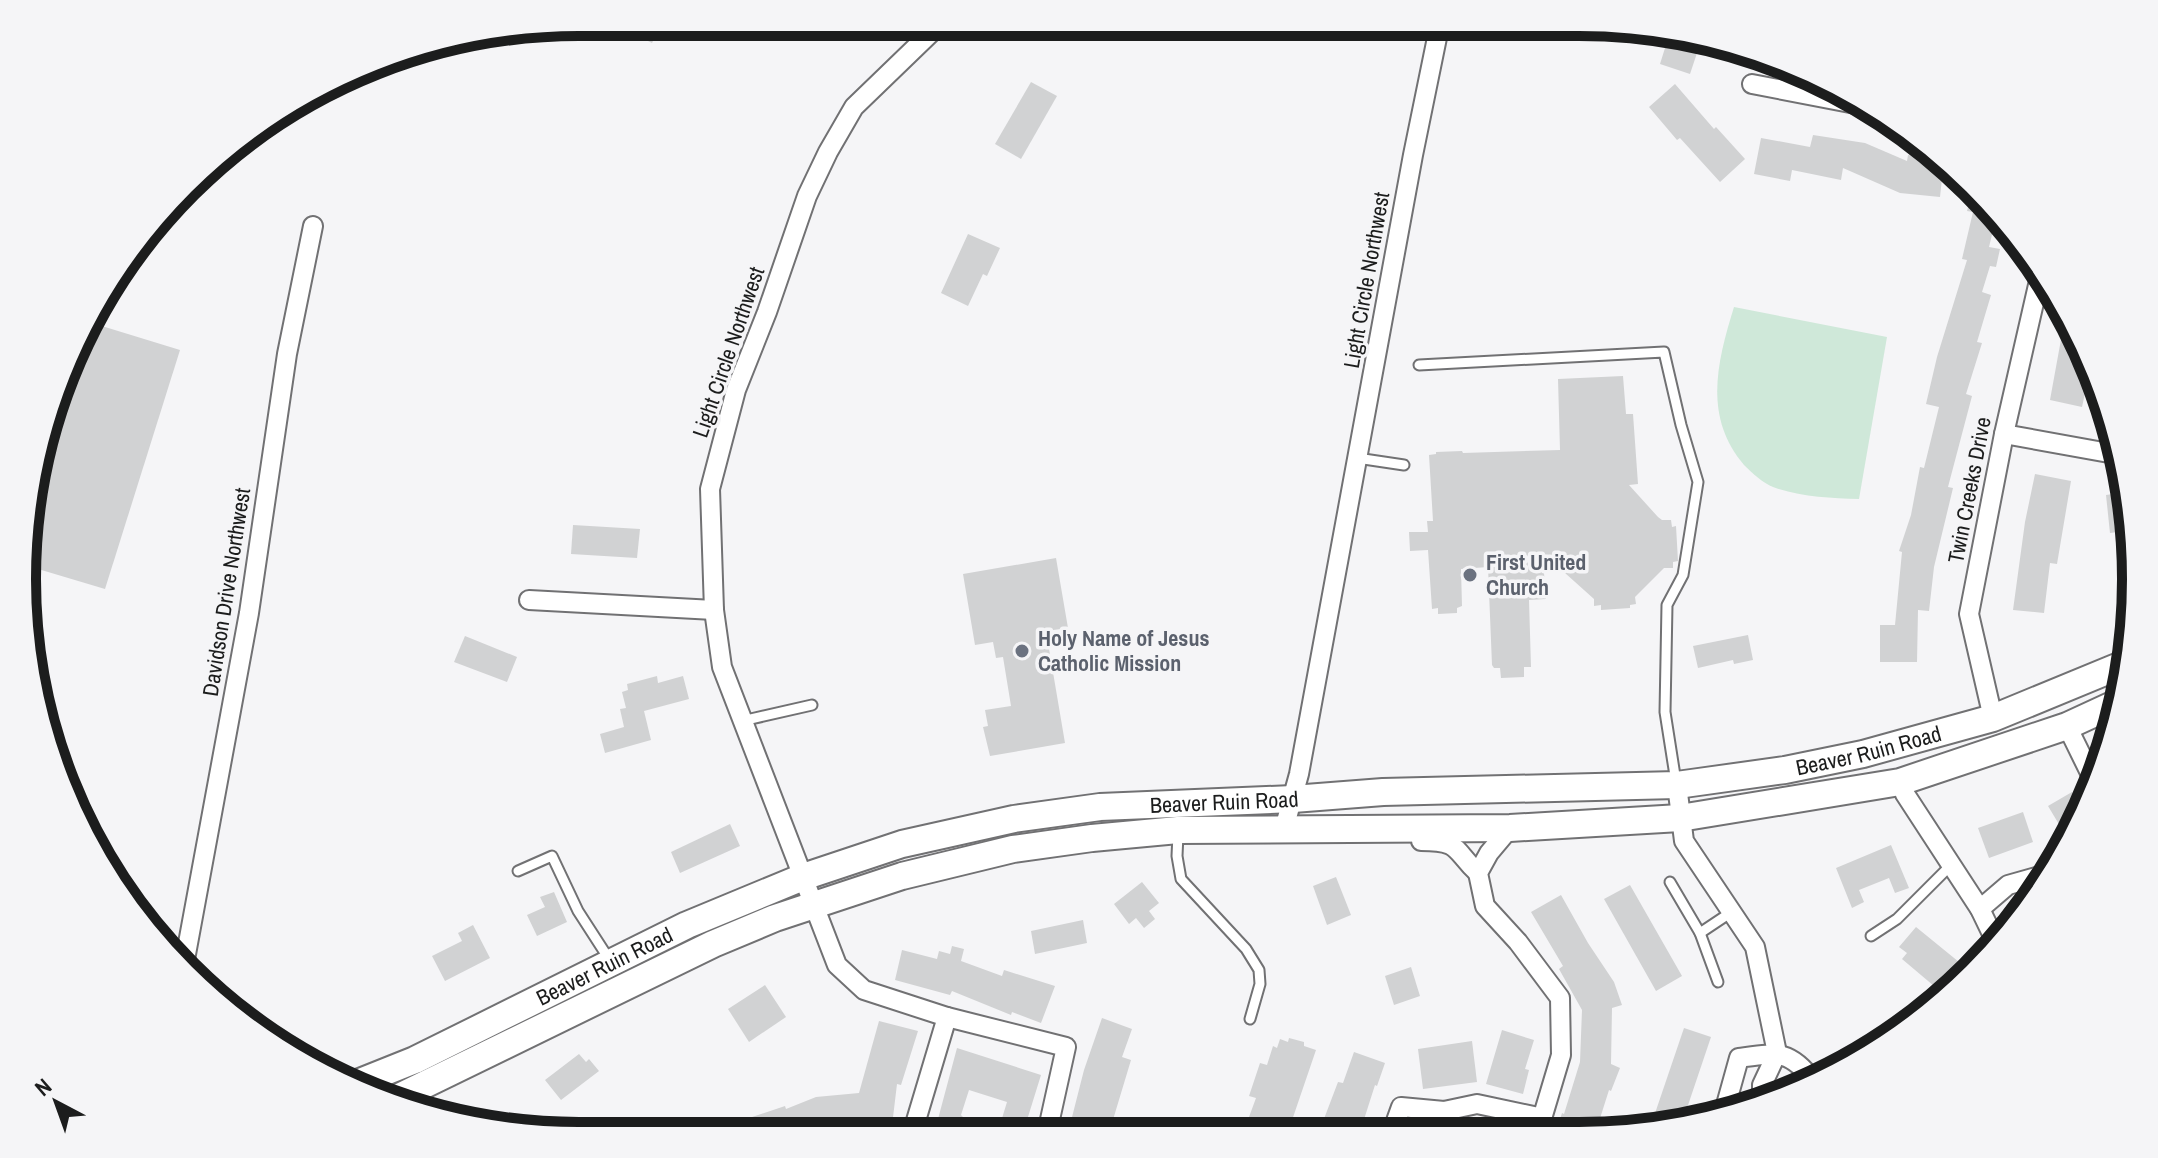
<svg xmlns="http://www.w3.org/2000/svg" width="2158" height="1158" font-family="'Archivo Narrow',sans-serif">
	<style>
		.green { fill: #cfe8d9 }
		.building { fill: #d1d2d3; fill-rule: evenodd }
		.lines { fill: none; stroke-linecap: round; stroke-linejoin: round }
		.service-casing { stroke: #717173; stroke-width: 13 }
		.minor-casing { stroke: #717173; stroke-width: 22 }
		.secondary-casing { stroke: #717173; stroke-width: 30 }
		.service { stroke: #fff; stroke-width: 9 }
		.minor { stroke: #fff; stroke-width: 18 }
		.secondary { stroke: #fff; stroke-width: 26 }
		.worship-dot { fill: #6b7280; stroke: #f5f5f7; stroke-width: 3 }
		.labels { text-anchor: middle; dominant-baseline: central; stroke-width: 7; stroke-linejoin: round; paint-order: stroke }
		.street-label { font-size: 22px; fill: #1c1d1d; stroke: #f5f5f7 }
		.worship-label { font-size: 22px; font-weight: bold; fill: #5b616d; stroke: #f5f5f7; text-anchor: start }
		.rim { fill: none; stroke: #1c1d1d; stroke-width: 10 }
	</style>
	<rect width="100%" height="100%" fill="#f5f5f7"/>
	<path class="green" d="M1734 307 1887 337 1859 499C1830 498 1801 497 1773 487 1763 483 1752 473 1744 465 1703 417 1717 362 1734 307Z"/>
	<g class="building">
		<path d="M634 22H662L652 43 630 32Z"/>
		<path d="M1670 32 1702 38 1690 74 1660 64Z"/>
		<path d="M1031 82 1057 96 1021 159 995 144Z"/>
		<path d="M1675 84 1714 129 1716 127 1745 159 1720 182 1680 138 1677 140 1649 107Z"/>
		<path d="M1813 135 1865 143 1907 161 1908 155 1944 160 1940 197 1900 193 1843 168 1841 180 1792 170 1790 181 1754 174 1761 138 1810 147Z"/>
		<path d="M1973 189 1997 214 1989 247 2000 249 1996 267 1990 266 1982 292 1991 295 1977 342 1982 343 1966 394 1972 396 1948 487 1953 488 1934 567 1929 611 1918 610 1917 662H1880V625H1895L1902 552 1899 551 1911 515 1920 467 1924 468 1939 407 1926 404 1937 357 1967 260 1962 259 1973 212 1967 211Z"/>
		<path d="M968 234 1000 248 987 276 983 274 968 306 941 293Z"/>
		<path d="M2068 316 2078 332 2091 366 2082 407 2050 400 2062 334 2065 335Z"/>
		<path d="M92 323 180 350 105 589 28 566 35 496 81 346Z"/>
		<path d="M1623 376 1626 414H1633L1638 484 1629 485 1658 517 1662 520H1671L1672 527 1676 526 1678 561 1673 562V568H1664L1635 597 1636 604 1630 605V608L1601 610V605L1594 606V599L1565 573H1544L1546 599 1529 600 1531 667H1524V677L1501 678 1500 668H1494L1492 665 1488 567 1461 569 1462 606 1457 608V613L1438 614V608L1432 609 1428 550 1410 551 1409 532H1428L1427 521H1433L1429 455 1436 454V452L1462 451 1463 453 1560 450 1558 379Z"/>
		<path d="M2035 474 2071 481 2057 564 2050 563 2044 613 2013 610 2025 522Z"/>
		<path d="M2126 492 2133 530 2110 533 2106 495Z"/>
		<path d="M573 525 640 529 637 558 571 554Z"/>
		<path d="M1056 558 1068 628 1046 631 1065 743 990 756 983 727 988 726 985 710 1011 706 1003 657 996 658 993 642 975 645 963 574Z"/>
		<path d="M1748 635 1753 660 1734 664 1733 660 1698 668 1693 646Z"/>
		<path d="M465 636 517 657 507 682 454 662Z"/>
		<path d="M657 676 658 683 683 676 689 699 644 711 651 740 605 753 600 734 624 727 620 709 626 708 622 692 628 690 627 684Z"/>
		<path d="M2072 792 2082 811 2069 841 2048 806Z"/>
		<path d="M2023 812 2033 842 1989 858 1978 828Z"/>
		<path d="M730 824 740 846 680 873 671 852Z"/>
		<path d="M1891 845 1909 888 1895 893 1889 878 1859 890 1864 902 1852 908 1836 868Z"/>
		<path d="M1336 877 1351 915 1327 925 1313 886Z"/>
		<path d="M1142 882 1159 903 1149 911 1155 919 1144 928 1136 918 1129 924 1114 904Z"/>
		<path d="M1630 885 1682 976 1656 991 1604 899Z"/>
		<path d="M554 892 567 922 537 936 527 915 545 907 540 897Z"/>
		<path d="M1561 895 1588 943 1614 982 1622 1005 1612 1008 1611 1064 1620 1068 1611 1091 1609 1090 1596 1131 1556 1132 1562 1113 1564 1114 1580 1062 1582 1010 1559 969 1563 966 1531 912Z"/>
		<path d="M1083 920 1087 943 1035 954 1031 931Z"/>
		<path d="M473 925 490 958 445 981 432 956 462 941 458 933Z"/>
		<path d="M1916 927 1970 971 1922 1013 1916 1007 1934 986 1902 959 1907 953 1899 947Z"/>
		<path d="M952 946 964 949 961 961 1002 976 1004 970 1055 986 1041 1023 1012 1012 1011 1015 952 991 950 995 895 980 902 950 937 959 939 951 950 954Z"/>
		<path d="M1411 967 1420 996 1394 1005 1385 976Z"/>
		<path d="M765 985 786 1017 749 1042 728 1009Z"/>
		<path d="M1102 1018 1132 1029 1122 1057 1131 1060 1109 1133H1079L1081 1128 1070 1125 1084 1070Z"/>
		<path d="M879 1021 918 1031 901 1085 897 1084 891 1134H737L734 1123 785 1106 786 1109 816 1097 859 1093Z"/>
		<path d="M1684 1028 1711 1037 1682 1123 1649 1131Z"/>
		<path d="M1502 1030 1534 1040 1525 1069 1529 1070 1523 1094 1486 1084Z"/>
		<path d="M1289 1038 1304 1042V1046L1316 1050 1288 1132 1267 1133 1251 1127 1253 1119 1249 1117 1256 1098 1249 1096 1260 1063 1267 1065 1273 1046 1277 1048 1280 1039 1288 1042Z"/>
		<path d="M1472 1041 1477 1082 1423 1089 1418 1049Z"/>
		<path d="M957 1048 1041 1075 1023 1133 934 1134ZM969 1090 1007 1102 999 1128 964 1118 961 1115Z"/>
		<path d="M1354 1052 1385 1063 1377 1086 1375 1085 1360 1132H1319L1338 1082 1343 1083Z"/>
		<path d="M579 1054 586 1062 589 1059 599 1071 561 1100 545 1080Z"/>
	</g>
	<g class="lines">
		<defs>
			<g id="service">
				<path d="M1419 365 1664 352 1681 425 1698 482 1683 575 1667 605 1665 712 1676 782"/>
				<path d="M1357 458 1404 465"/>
				<path d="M742 721 812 705"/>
				<path d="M1178 834 1177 856 1181 879 1246 949 1259 970 1260 984 1250 1019"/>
				<path d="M518 871 552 856 578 911 609 959"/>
				<path d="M1670 882 1700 933 1733 911"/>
				<path d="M1700 933 1718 982"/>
				<path d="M1871 936 1897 919 1951 865"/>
			</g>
			<g id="minor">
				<path d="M942 22 854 107 828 152 807 196 767 312 736 390 710 489 714 610 722 667 837 965 864 990 947 1017 1066 1047 1047 1133"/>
				<path d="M1752 84 1871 107"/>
				<path d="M2004 434 2120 455"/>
				<path d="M529 600 714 610"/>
				<path d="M1993 718 1969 614 2004 434 2041 272"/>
				<path d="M2067 726 2095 783"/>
				<path d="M1900 782 1905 794 1980 909 1994 938 1993 951"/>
				<path d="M1677 785 1684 841 1755 947 1777 1053 1762 1085V1102"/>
				<path d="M1510 828 1489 853 1478 873 1485 906 1518 942 1560 998 1561 1055 1538 1132"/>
				<path d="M1284 829 1299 774 1413 155 1440 23"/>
				<path d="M1421 841C1462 841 1453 850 1478 873"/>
				<path d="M1980 909 2008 885 2043 875"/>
				<path d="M184 965 249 613 287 354 313 226"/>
				<path d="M1724 1112 1739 1058C1776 1053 1790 1049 1814 1082"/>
				<path d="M1392 1132 1401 1107 1444 1111 1477 1104 1543 1118"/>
				<path d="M912 1134 947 1017"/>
			</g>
			<g id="secondary">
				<path id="s1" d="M355 1084 415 1060 687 925 803 877 902 844 1014 819 1100 807 1293 799 1383 792 1677 785 1785 770 1863 754 1993 718 2129 662"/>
				<path d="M393 1100 713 944 775 918 902 876 1013 849 1092 838 1178 830 1510 828 1680 818 1900 782 2067 726 2119 702"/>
			</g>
		</defs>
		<use href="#service" class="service-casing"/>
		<use href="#minor" class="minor-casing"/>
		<use href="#secondary" class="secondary-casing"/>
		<use href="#service" class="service"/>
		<use href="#minor" class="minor"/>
		<use href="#secondary" class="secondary"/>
	</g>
	<g class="worship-dot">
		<circle cx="1470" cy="575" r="8"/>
		<circle cx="1022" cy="651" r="8"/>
	</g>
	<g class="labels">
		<g class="street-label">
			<text transform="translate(1366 280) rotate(-80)">Light Circle Northwest</text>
			<text transform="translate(728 352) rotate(-71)">Light Circle Northwest</text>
			<text transform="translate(1969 490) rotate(-79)">Twin Creeks Drive</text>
			<text transform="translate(226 592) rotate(-81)">Davidson Drive Northwest</text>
			<text stroke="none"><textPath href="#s1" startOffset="1572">Beaver Ruin Road</textPath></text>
			<text stroke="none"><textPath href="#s1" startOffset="924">Beaver Ruin Road</textPath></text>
			<text stroke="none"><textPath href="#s1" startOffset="276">Beaver Ruin Road</textPath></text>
		</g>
		<g class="worship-label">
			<text x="1486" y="562">First United<tspan x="1486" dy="25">Church</tspan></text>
			<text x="1038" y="638">Holy Name of Jesus<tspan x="1038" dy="25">Catholic Mission</tspan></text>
		</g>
	</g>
	<path d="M0 0H2158V1158H0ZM579 36H1579A543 543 0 0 1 2122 579V579A543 543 0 0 1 1579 1122H579A543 543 0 0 1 36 579V579A543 543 0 0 1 579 36Z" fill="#f5f5f7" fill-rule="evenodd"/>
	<path class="rim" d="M579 36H1579A543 543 0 0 1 2122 579V579A543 543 0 0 1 1579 1122H579A543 543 0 0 1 36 579V579A543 543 0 0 1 579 36Z"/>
	<g transform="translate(56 1102) rotate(319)" stroke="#f5f5f7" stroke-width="6" paint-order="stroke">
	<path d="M0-6L14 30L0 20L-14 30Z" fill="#1c1d1d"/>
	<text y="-12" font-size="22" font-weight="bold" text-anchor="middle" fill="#1c1d1d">N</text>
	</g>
</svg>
